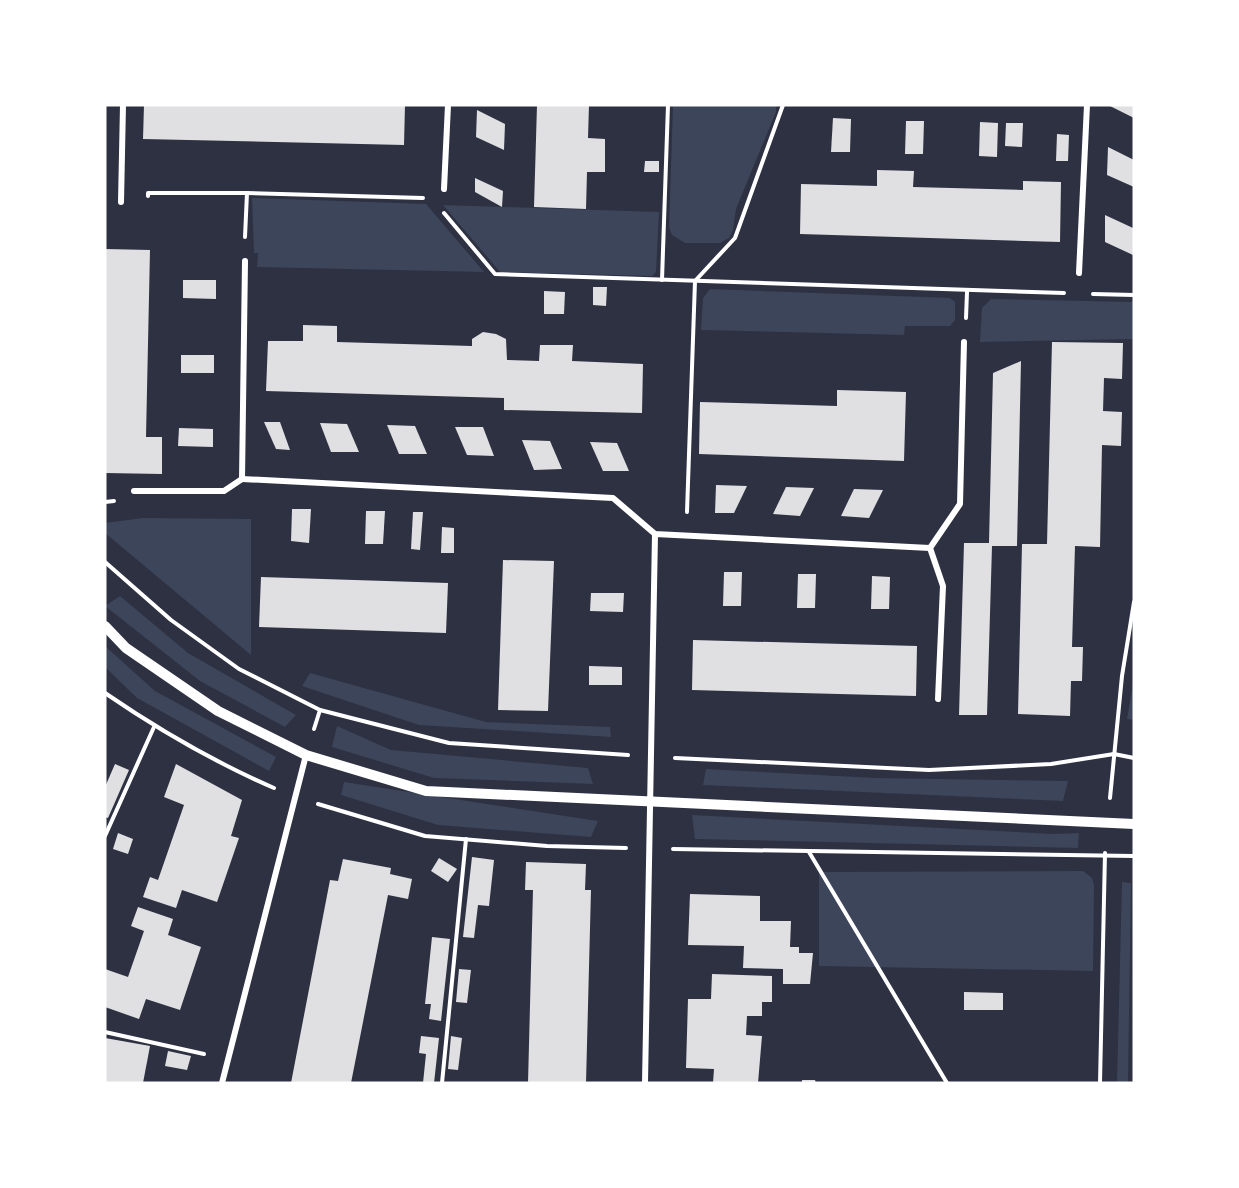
<svg xmlns="http://www.w3.org/2000/svg" width="1239" height="1188" font-family="'Archivo Narrow',sans-serif">
	<style>
		.green { fill: #3c4559 }
		.building { fill: #e0e0e3 }
		.lines { fill: none; stroke-linecap: round; stroke-linejoin: round }
		.path { stroke: #fff; stroke-width: 4 }
		.minor { stroke: #fff; stroke-width: 6 }
		.tertiary { stroke: #fff; stroke-width: 10 }
	</style>
	<rect width="100%" height="100%" fill="#2d3142"/>
	<g class="green">
		<path d="M673 105H776V112L736 209 733 230 729 238 720 243H685L672 235 669 227Z"/>
		<path d="M252 198 426 204 484 272 257 267 258 253H254Z"/>
		<path d="M443 205 659 212 656 272 652 276 500 272Z"/>
		<path d="M710 289 950 298 955 302V320L950 326H905L904 335 701 330 703 298Z"/>
		<path d="M991 299 1134 302V339L980 342 982 308Z"/>
		<path d="M143 518 251 519V655L105 533V523Z"/>
		<path d="M120 596 188 653 296 715 285 727 200 681 105 606Z"/>
		<path d="M105 646 155 691 276 757 269 771 137 698 105 667Z"/>
		<path d="M310 673 486 722 610 727 611 737 419 725 302 686Z"/>
		<path d="M1134 678V720L1127 719Z"/>
		<path d="M337 726 391 750 588 768 593 784 434 778 332 747Z"/>
		<path d="M706 769 876 778 1068 781 1063 801 703 785Z"/>
		<path d="M344 782 598 821 591 837 438 825 341 795Z"/>
		<path d="M692 815 1054 834 1079 833 1078 848 695 839Z"/>
		<path d="M1083 871 1092 878 1094 885 1093 971 819 966V872Z"/>
		<path d="M1122 882 1131 883 1128 1083H1117Z"/>
	</g>
	<g class="building">
		<path d="M144 105H405L404 145 143 139Z"/>
		<path d="M537 105H589L588 138 605 139V172H587L586 209 534 207Z"/>
		<path d="M1108 105H1134V118Z"/>
		<path d="M477 110 505 124 504 150 476 137Z"/>
		<path d="M833 118 851 119 850 152H831Z"/>
		<path d="M906 121H924L923 154H905Z"/>
		<path d="M980 122 998 123 997 157 979 156Z"/>
		<path d="M1006 123H1023L1022 147 1005 146Z"/>
		<path d="M1057 134 1069 135 1068 161H1056Z"/>
		<path d="M1108 147 1134 160V187L1107 175Z"/>
		<path d="M645 161H659V172H644Z"/>
		<path d="M877 170 914 171 913 187 1023 190V181L1061 182 1060 242 800 234 801 184 877 186Z"/>
		<path d="M475 178 503 191 502 207 475 192Z"/>
		<path d="M1105 215 1133 228V255L1105 242Z"/>
		<path d="M105 249 150 250 146 437H162V474L105 473Z"/>
		<path d="M183 280H216V299L183 298Z"/>
		<path d="M593 287H607L606 306 593 305Z"/>
		<path d="M544 291 565 292 564 314H544Z"/>
		<path d="M303 325 337 326V342L472 346V339L483 332 496 334 506 339 507 360 539 361 540 345H573L572 361 643 364 642 413 504 410V398L266 391 268 341H303Z"/>
		<path d="M1052 342 1123 343 1122 379 1104 378 1103 411 1122 412 1121 446 1102 445 1100 547 1075 546 1072 647H1083L1082 681H1071L1070 716 1018 714 1022 544H1047Z"/>
		<rect x="181" y="355" width="33" height="18"/>
		<path d="M1021 361 1017 546H992L987 715H959L964 543H989L993 373Z"/>
		<path d="M837 390 906 392 904 461 699 454 700 402 837 406Z"/>
		<path d="M264 422H280L290 450 276 449Z"/>
		<path d="M320 423 347 424 359 452H331Z"/>
		<path d="M387 425 415 426 427 454H399Z"/>
		<path d="M455 427H483L494 456 467 455Z"/>
		<path d="M179 428 213 429V447L178 446Z"/>
		<path d="M522 440 550 441 562 469 534 470Z"/>
		<path d="M590 442 617 443 629 471H603Z"/>
		<path d="M716 485 747 486 734 513H715Z"/>
		<path d="M786 487 814 488 800 516 773 514Z"/>
		<path d="M854 489 883 490 869 518 841 516Z"/>
		<path d="M292 509H311L309 543 291 541Z"/>
		<path d="M366 511H385L383 544H365Z"/>
		<path d="M413 512H423L420 550 411 549Z"/>
		<path d="M442 527 454 528V553H441Z"/>
		<path d="M503 560 554 561 548 711 498 710Z"/>
		<path d="M724 572H742L741 606H723Z"/>
		<path d="M798 574H816L815 608H797Z"/>
		<path d="M872 576 890 577 889 609H871Z"/>
		<path d="M261 577 448 583 446 633 259 627Z"/>
		<path d="M591 593H624L623 612 590 611Z"/>
		<path d="M693 640 917 646 916 696 692 690Z"/>
		<path d="M589 666 622 667V685H589Z"/>
		<path d="M115 764 129 770 108 818 105 817V787Z"/>
		<path d="M176 764 242 800 231 836 239 838 217 902 182 890 176 908 143 897 150 877 158 880 184 805 164 797Z"/>
		<path d="M118 833 133 839 128 854 113 849Z"/>
		<path d="M472 857 494 860 489 906 478 905 474 938 463 937Z"/>
		<path d="M439 858 457 869 448 882 431 871Z"/>
		<path d="M343 859 391 868 390 874 412 879 408 899 388 895 351 1083H291L330 880 338 881Z"/>
		<path d="M526 862 586 864 585 890H591L586 1083H528L533 890H525Z"/>
		<path d="M690 894 760 896V921H791L790 947H799V953H813L810 984H783V969L743 968 744 946 688 945Z"/>
		<path d="M138 907 173 919 168 935 201 947 180 1010 146 999 139 1019 105 1007V969L128 977 144 931 131 926Z"/>
		<path d="M432 937 450 939 441 1021 429 1019 431 1004H425Z"/>
		<path d="M459 969 471 970 467 1003 456 1002Z"/>
		<path d="M712 974 772 976V1002H762V1016H747L746 1035 762 1036 758 1083H713L714 1069 686 1068 688 999H711Z"/>
		<path d="M964 992 1003 993V1010H964Z"/>
		<path d="M421 1036 439 1038 434 1083H423L426 1054 419 1053Z"/>
		<path d="M451 1036 462 1038 458 1070 448 1069Z"/>
		<path d="M105 1038 150 1046 143 1083H105Z"/>
		<path d="M168 1051 191 1056 187 1070 165 1066Z"/>
		<path d="M802 1080H815L816 1083H802Z"/>
	</g>
	<g class="lines">
		<g class="path">
			<path d="M247 193 423 198"/>
			<path d="M148 196V193H247L245 237"/>
			<path d="M444 213 495 274 1064 293"/>
			<path d="M662 280 668 105"/>
			<path d="M1093 294 1134 295"/>
			<path d="M966 318 967 292"/>
			<path d="M105 502 114 501"/>
			<path d="M687 512 695 281 735 238 783 105"/>
			<path d="M105 562 171 620 239 669 320 710 449 743 628 755"/>
			<path d="M105 693C159 730 214 762 274 788"/>
			<path d="M314 729 320 710"/>
			<path d="M675 758 929 770 1051 764 1114 754 1134 758"/>
			<path d="M1110 798 1122 676 1134 602"/>
			<path d="M318 804 425 836 547 846 626 848"/>
			<path d="M105 836 154 727"/>
			<path d="M673 849 1134 856"/>
			<path d="M809 852 947 1083"/>
			<path d="M105 1032 204 1054"/>
			<path d="M442 1083 466 839"/>
			<path d="M1100 1083 1105 853"/>
		</g>
		<g class="minor">
			<path d="M444 189 448 105"/>
			<path d="M121 202 123 105"/>
			<path d="M1079 273 1087 105"/>
			<path d="M242 479 613 498 655 534 930 548"/>
			<path d="M134 491H224L242 479 245 261"/>
			<path d="M938 699 943 586 930 548 960 504 964 342"/>
			<path d="M222 1083 306 755"/>
			<path d="M645 1083 655 534"/>
		</g>
		<path class="tertiary" d="M105 626 126 648 218 711 306 755 426 791 1134 824"/>
	</g>
	<rect width="1239" height="1188" fill="none" stroke="#ffffff" stroke-width="213"/>
</svg>
